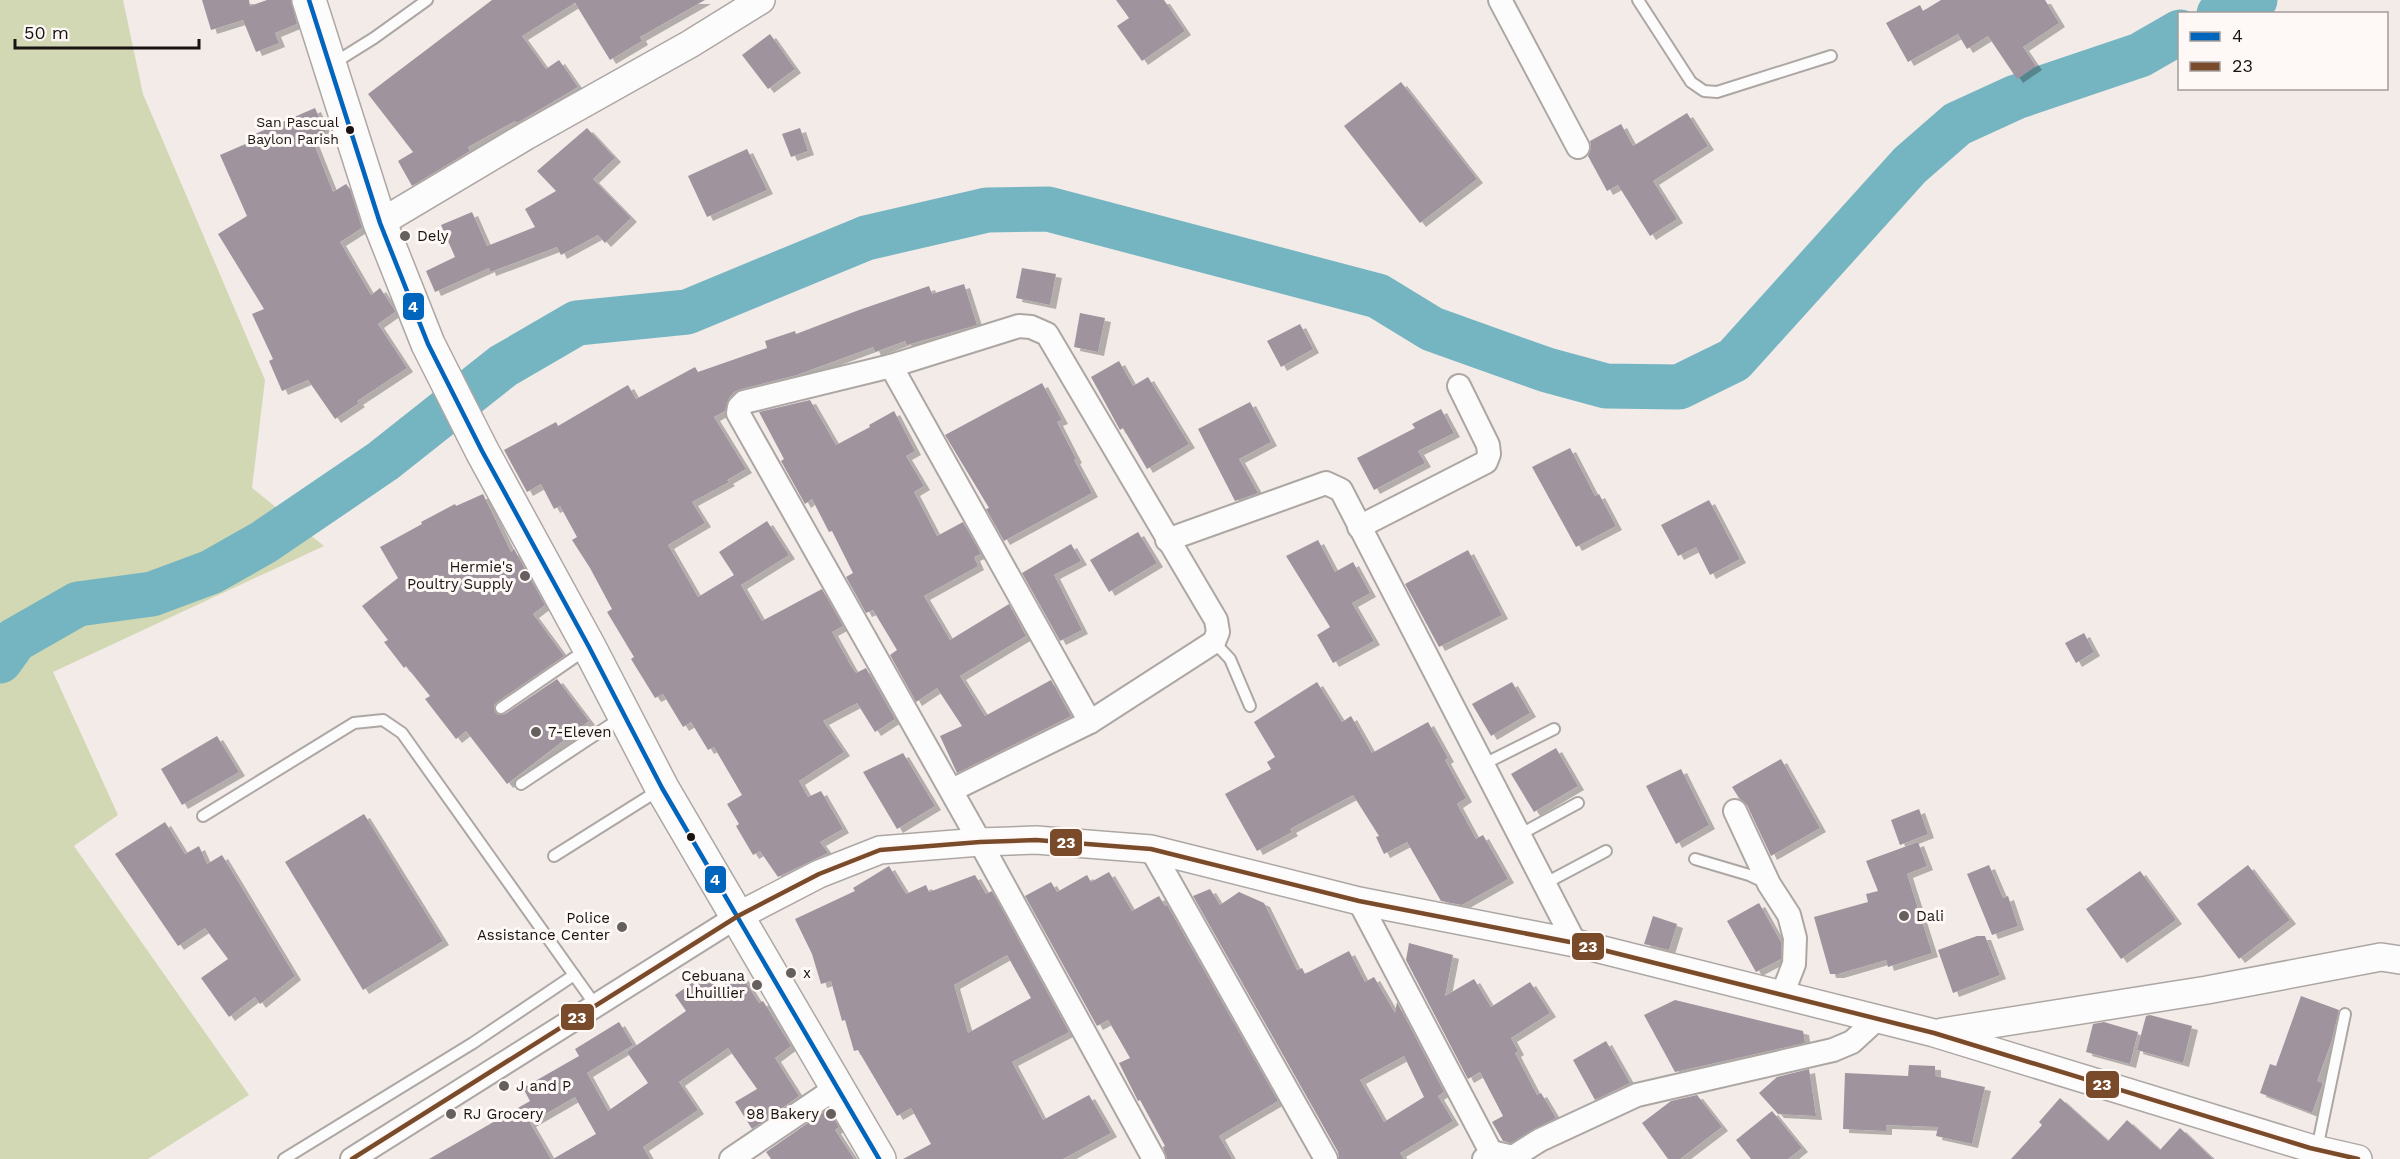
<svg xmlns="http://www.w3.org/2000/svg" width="2400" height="1159" font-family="'Work Sans',sans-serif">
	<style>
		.green { fill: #d1d8b3 }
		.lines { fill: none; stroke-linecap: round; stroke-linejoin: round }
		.river { stroke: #75b5c2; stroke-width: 45 }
		.building { fill: #9f949d; fill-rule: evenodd; filter: url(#shadow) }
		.service-casing { stroke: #ada7a4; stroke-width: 14 }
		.minor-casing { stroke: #ada7a4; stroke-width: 26 }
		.tertiary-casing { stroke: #ada7a4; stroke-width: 30 }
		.primary-casing { stroke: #ada7a4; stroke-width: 36 }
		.service { stroke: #fdfcfc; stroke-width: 10 }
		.minor { stroke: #fdfcfc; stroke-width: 22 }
		.tertiary { stroke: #fdfcfc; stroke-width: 27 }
		.primary { stroke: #fdfcfc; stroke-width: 33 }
		.bus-1-casing { stroke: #fef8f6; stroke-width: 9 }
		.bus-2-casing { stroke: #fef8f6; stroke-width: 9 }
		.bus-1 { stroke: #0065bd; stroke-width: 4.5 }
		.bus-2 { stroke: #7a4b2a; stroke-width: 4.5 }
		.bus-dot { fill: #191312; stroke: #fef8f6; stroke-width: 2 }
		.poi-dot { fill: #655f5d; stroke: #fef8f6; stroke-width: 2 }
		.labels { text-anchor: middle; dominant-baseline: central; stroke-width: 6; stroke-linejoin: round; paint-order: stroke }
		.bus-label { font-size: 14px; fill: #191312; stroke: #fef8f6; text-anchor: end }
		.poi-label { font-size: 15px; fill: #191312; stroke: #fef8f6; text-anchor: start }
		.line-badge { stroke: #fef8f6; stroke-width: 2 }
		.badge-label { font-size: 16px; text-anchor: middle; font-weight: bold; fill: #fff }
	</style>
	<defs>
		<filter id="shadow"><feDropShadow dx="6" dy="4" stdDeviation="0" flood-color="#0004"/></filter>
	</defs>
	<rect width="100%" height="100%" fill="#f3ebe8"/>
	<path class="green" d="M0 0H123L143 94 265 380 252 488 324 546 53 672 118 815 74 846 249 1095 148 1159H0Z"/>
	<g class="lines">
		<g class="river">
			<path d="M2219 14 2255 0"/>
			<path d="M0 661 15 640 78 604 152 594 211 572 264 542 383 461 503 366 577 323 687 312 866 238 987 210 1048 209 1378 296 1432 329 1547 370 1606 386 1679 387 1734 360 1910 165 1957 124 2016 97 2140 55 2180 32"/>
		</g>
	</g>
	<g class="building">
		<path d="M202 0H249L250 6 267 0H291L297 24 275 33 279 43 256 52 243 20 211 30Z"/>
		<path d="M492 0H705L640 37 642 41 610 60 575 3 522 36 546 69 559 60 578 87 517 123 515 121 468 147 470 151 412 186 398 161 413 152 368 94Z"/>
		<path d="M1116 0H1164L1185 31 1142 61 1117 26 1129 18Z"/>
		<path d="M1941 0H2045L2059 23 2023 47 2036 66 2017 79 1988 36 1967 49 1958 34 1908 62 1886 23 1920 5 1923 11Z"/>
		<path d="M770 34 795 69 768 89 742 55Z"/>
		<path d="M1401 82 1477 179 1420 223 1344 126Z"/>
		<path d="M315 108 326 133 312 139 333 192 346 184 350 189 362 228 340 242 371 295 380 288 394 309 395 312 378 324 407 368 357 401 359 403 335 419 308 380 282 391 269 361 273 359 252 314 264 309 218 234 247 216 220 155 250 142 248 137Z"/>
		<path d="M1687 113 1708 146 1653 181 1677 219 1650 236 1618 185 1607 191 1588 156 1591 148 1590 141 1621 124 1633 146Z"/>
		<path d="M587 128 615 158 593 179 631 218 605 243 598 235 561 255 557 247 490 272 489 268 435 292 426 271 455 257 441 225 472 212 487 246 535 227 525 209 556 191 537 171Z"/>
		<path d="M800 128 808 151 791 157 782 134Z"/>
		<path d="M747 149 767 190 707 217 688 176Z"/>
		<path d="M1022 268 1056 274 1050 305 1016 298Z"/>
		<path d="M964 284 977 325 907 345 905 341 875 352 873 347 797 375 741 389 734 392 729 398 725 411 714 417 746 469 727 480 729 482 692 502 705 523 668 545 698 597 734 575 719 552 767 521 789 555 741 585 762 621 822 589 843 626 832 632 851 666 856 673 866 668 895 719 875 732 857 703 823 721 844 752 799 781 808 797 821 791 843 829 820 842 828 853 778 877 760 851 753 855 736 826 739 824 727 804 742 795 714 747 708 750 691 722 683 727 663 694 655 698 631 659 634 657 607 612 612 609 590 568 572 540 577 537 560 506 554 509 541 484 527 492 504 450 556 422 558 426 628 385 636 399 695 367 698 372 767 348 765 341 795 331 796 334 859 310 929 286 932 294Z"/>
		<path d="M1080 313 1105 318 1098 352 1074 347Z"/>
		<path d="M1300 324 1313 349 1281 367 1267 341Z"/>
		<path d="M1119 361 1133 386 1148 377 1189 444 1147 469 1123 428 1120 430 1091 377Z"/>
		<path d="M1042 383 1062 420 1057 422 1076 459 1074 460 1092 493 1004 541 986 509 989 508 945 435Z"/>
		<path d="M810 400 836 445 870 427 869 425 894 411 915 451 906 456 924 486 914 492 937 536 963 522 981 554 974 557 978 566 924 596 950 640 1009 604 1026 636 960 676 985 716 1051 680 1071 716 957 773 940 736 962 726 937 688 916 702 890 655 897 650 873 610 866 613 846 577 853 573 832 531 829 532 812 499 805 504 781 461 784 459 759 412Z"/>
		<path d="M1250 402 1271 442 1239 459 1258 493 1235 501 1198 429Z"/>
		<path d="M1441 409 1454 433 1418 451 1425 463 1374 490 1357 458 1415 428 1412 424Z"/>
		<path d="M1570 448 1595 496 1599 494 1616 526 1576 547 1532 467Z"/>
		<path d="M483 494 511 552 514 549 545 605 533 614 564 656 497 702 494 705 495 712 498 715 505 714 557 679 589 721 507 784 466 731 456 739 425 699 430 696 406 666 404 668 384 642 388 640 362 606 398 578 380 547 422 524 421 522 455 504 456 506Z"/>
		<path d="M1709 500 1740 559 1710 575 1696 547 1678 556 1661 525Z"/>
		<path d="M1138 532 1157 563 1109 592 1090 560Z"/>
		<path d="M1318 540 1335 572 1353 562 1370 593 1352 603 1374 641 1333 663 1317 635 1330 627 1286 556Z"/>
		<path d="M1071 544 1081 561 1054 575 1082 630 1060 641 1022 573Z"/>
		<path d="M1468 550 1502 615 1439 647 1405 584Z"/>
		<path d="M2084 633 2094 652 2076 663 2065 643Z"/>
		<path d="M1317 682 1342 722 1351 716 1372 753 1428 722 1448 758 1445 760 1466 798 1457 804 1476 839 1483 835 1508 879 1462 905 1441 901 1407 842 1384 854 1376 837 1379 836 1353 795 1290 829 1292 832 1257 851 1225 794 1271 769 1267 762 1275 757 1254 722Z"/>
		<path d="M1512 682 1530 713 1491 736 1472 704Z"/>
		<path d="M217 736 239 772 182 805 161 769Z"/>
		<path d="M1556 748 1578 786 1534 812 1511 774Z"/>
		<path d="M903 753 935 806 897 829 863 772Z"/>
		<path d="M1781 759 1820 828 1771 856 1747 805 1739 798 1732 787Z"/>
		<path d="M1681 769 1709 825 1676 844 1646 786Z"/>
		<path d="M1919 809 1928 834 1900 845 1891 820Z"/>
		<path d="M364 814 443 941 363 990 285 862Z"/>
		<path d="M165 822 185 854 199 846 207 864 222 855 295 976 260 1004 255 997 229 1017 201 978 228 959 205 928 178 946 115 854Z"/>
		<path d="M1918 842 1927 866 1907 874 1932 953 1888 967 1886 960 1838 974H1830L1814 917 1868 902 1866 894 1878 891 1866 861Z"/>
		<path d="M1989 865 2003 898 2008 896 2018 926 1992 935 1967 874Z"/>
		<path d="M2248 865 2290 920 2239 959 2197 904Z"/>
		<path d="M889 866 906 894 926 885 929 892 975 875 986 894 992 891 1069 1032 1012 1062 1043 1120 1089 1095 1111 1133 1063 1159H903L931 1144 911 1108 897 1116 858 1050 854 1051 845 1020 842 1021 831 981 821 984 812 954 795 919 855 891 853 888ZM1007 955 1031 998 968 1033 954 985Z"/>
		<path d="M2140 871 2176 920 2121 959 2086 909Z"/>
		<path d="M1109 872 1132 911 1159 896 1165 906 1167 905 1278 1101 1219 1136 1232 1159H1167L1163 1147 1165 1146 1140 1100 1138 1101 1119 1063 1130 1058 1108 1020 1097 1026 1025 896 1051 882 1057 892 1087 875 1091 882Z"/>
		<path d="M1210 889 1220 905 1239 892 1264 903 1297 970 1302 968 1305 974 1349 951 1365 982 1374 977 1395 1013 1397 1002 1444 1092 1438 1096 1453 1121 1400 1153 1404 1159H1339L1338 1152 1193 896ZM1404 1056 1424 1097 1384 1122 1360 1080Z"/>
		<path d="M1759 903 1781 942V959L1756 972 1727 921Z"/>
		<path d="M1653 916 1677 924 1669 950 1644 944Z"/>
		<path d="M1977 936H1985L2000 975 1953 993 1938 950Z"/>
		<path d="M1409 943 1453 955 1445 996 1474 979 1491 1007 1530 982 1550 1013 1511 1038 1518 1051 1515 1053 1537 1095 1541 1093 1556 1118 1511 1143 1503 1141 1492 1122 1503 1116 1480 1072 1468 1079 1406 960Z"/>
		<path d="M706 973 717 988 740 973 759 1003 763 1001 791 1046 775 1058 799 1096 752 1129 735 1102 757 1089 728 1048 679 1082 698 1110 643 1147 650 1159H553L596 1134 575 1097 530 1123 551 1159H429L530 1101 523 1088 579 1056 575 1049 619 1022 633 1045 587 1073 608 1111 648 1083 627 1052 686 1011 675 995Z"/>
		<path d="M2301 996 2339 1010 2331 1043 2317 1081 2323 1083 2312 1113 2260 1093 2270 1064 2276 1066Z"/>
		<path d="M1675 1000 1803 1031 1805 1043 1675 1072 1644 1015Z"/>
		<path d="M2150 1015 2192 1026 2183 1063 2137 1050 2146 1016Z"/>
		<path d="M2104 1022 2138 1032 2130 1064 2086 1052 2093 1024Z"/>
		<path d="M1606 1041 1630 1083 1595 1100 1573 1060Z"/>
		<path d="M1909 1065 1935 1066V1076L1985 1087 1972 1144 1936 1136 1938 1127 1886 1125V1131L1843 1129 1845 1073 1908 1076Z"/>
		<path d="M1809 1069 1816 1116 1778 1114 1759 1093 1777 1077Z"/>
		<path d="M1697 1095 1722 1127 1680 1159H1668L1642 1123 1671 1101Z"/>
		<path d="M2060 1098 2108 1141 2127 1120 2160 1150 2180 1128 2213 1159H2011L2042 1125 2039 1122Z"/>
		<path d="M828 1109 839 1127 835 1130 854 1159H771L766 1152Z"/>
		<path d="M1772 1111 1802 1148 1788 1159H1751L1736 1140Z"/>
	</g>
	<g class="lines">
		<defs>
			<g id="service">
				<path d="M1638 0 1691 82 1704 91 1717 92 1831 56"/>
				<path d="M334 63 374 38 427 0"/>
				<path d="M1214 642 1230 659 1250 706"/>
				<path d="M501 708 587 649"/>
				<path d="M1482 765 1554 729"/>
				<path d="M521 784 622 717"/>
				<path d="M203 816 354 723 383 720 402 733 596 1006"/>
				<path d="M1519 835 1578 803"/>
				<path d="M554 856 659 790"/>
				<path d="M1695 859 1749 875 1766 883"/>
				<path d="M1544 884 1606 851"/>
				<path d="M2317 1149 2345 1014"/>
				<path d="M284 1159 473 1043 574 975"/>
			</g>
			<g id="minor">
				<path d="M1500 0 1578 147"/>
				<path d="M891 366 1090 722"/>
				<path d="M1359 527 1486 462 1489 454 1488 445 1459 386"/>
				<path d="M1167 540 1326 483 1341 490 1575 943"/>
				<path d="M952 790 1090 722 1214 642 1218 632 1216 620 1047 334 1031 327 1019 326 891 366 744 402 739 407 738 413 980 842 1154 1159"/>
				<path d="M1735 811 1769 884 1789 915 1795 938 1794 964 1782 995"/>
				<path d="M1151 849 1326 1159"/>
				<path d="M1359 901 1492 1154 1484 1159"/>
				<path d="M1491 1152 1513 1157 1540 1140 1637 1095 1833 1050 1852 1042 1877 1019"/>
				<path d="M352 1159 738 916"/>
				<path d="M731 1159 836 1088"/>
			</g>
			<g id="tertiary">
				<path d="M380 223 526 136 690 44 761 0"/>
				<path d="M738 916 819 874 880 850 980 842 1036 840 1151 849 1359 901 1575 943 1934 1033 2310 1148 2358 1159"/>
				<path d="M1942 1032 2207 990 2381 957 2400 960"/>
			</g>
			<path id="primary" d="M309 0 380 223 428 344 482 451 589 647 662 788 879 1159"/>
		</defs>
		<use href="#service" class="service-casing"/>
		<use href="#minor" class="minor-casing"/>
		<use href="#tertiary" class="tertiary-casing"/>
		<use href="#primary" class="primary-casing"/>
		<use href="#service" class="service"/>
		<use href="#minor" class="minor"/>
		<use href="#tertiary" class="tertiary"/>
		<use href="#primary" class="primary"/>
		<defs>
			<path id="bus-1" d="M309 0 380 223 428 344 482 451 589 647 662 788 879 1159"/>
			<path id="bus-2" d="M352 1159 738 916 819 874 880 850 980 842 1036 840 1151 849 1359 901 1575 943 1934 1033 2310 1148 2358 1159"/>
		</defs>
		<use href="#bus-1" class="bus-1-casing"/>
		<use href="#bus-2" class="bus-2-casing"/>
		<use href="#bus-1" class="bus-1"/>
		<use href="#bus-2" class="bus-2"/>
	</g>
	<g class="bus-dot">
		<circle cx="350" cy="130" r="5"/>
		<circle cx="691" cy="837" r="5"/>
	</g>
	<g class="poi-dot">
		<circle cx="405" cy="236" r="6"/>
		<circle cx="525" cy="576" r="6"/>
		<circle cx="536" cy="732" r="6"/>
		<circle cx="1904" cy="916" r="6"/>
		<circle cx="622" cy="927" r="6"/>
		<circle cx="791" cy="973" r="6"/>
		<circle cx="757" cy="985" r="6"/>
		<circle cx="504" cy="1086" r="6"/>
		<circle cx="451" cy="1114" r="6"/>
		<circle cx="831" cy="1114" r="6"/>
	</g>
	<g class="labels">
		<g class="bus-label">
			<text x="339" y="122">San Pascual<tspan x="339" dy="17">Baylon Parish</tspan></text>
		</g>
		<g class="poi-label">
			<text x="417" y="236">Dely</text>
			<text x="513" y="567" text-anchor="end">Hermie's<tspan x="513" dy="17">Poultry Supply</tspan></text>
			<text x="548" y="732">7-Eleven</text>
			<text x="1916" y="916">Dali</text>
			<text x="610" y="918" text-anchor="end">Police<tspan x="610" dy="17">Assistance Center</tspan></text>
			<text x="803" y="973">x</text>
			<text x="745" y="976" text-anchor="end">Cebuana<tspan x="745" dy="17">Lhuillier</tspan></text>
			<text x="516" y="1086">J and P</text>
			<text x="463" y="1114">RJ Grocery</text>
			<text x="819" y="1114" text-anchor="end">98 Bakery</text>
		</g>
	</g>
	<g class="line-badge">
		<rect x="402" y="292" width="23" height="29" rx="6" fill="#0065bd"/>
		<rect x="1049" y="828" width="34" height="29" rx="6" fill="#7a4b2a"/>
		<rect x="704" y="865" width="23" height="29" rx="6" fill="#0065bd"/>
		<rect x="1571" y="932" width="34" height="29" rx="6" fill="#7a4b2a"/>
		<rect x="560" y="1003" width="35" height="28" rx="6" fill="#7a4b2a"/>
		<rect x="2085" y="1070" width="35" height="29" rx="6" fill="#7a4b2a"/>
	</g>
	<g class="badge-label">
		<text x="413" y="312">4</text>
		<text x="1066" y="848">23</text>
		<text x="715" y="885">4</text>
		<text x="1588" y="952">23</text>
		<text x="577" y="1023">23</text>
		<text x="2102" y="1090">23</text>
	</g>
	<rect x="2178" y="12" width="210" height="78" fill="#fef8f6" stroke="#a29c9b" stroke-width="1.5"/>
	<rect x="2190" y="32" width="30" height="9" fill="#0065bd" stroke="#a29c9b" stroke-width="1.5"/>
	<text x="2232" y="42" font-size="18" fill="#191312">4</text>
	<rect x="2190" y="62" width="30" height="9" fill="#7a4b2a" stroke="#a29c9b" stroke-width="1.5"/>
	<text x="2232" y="72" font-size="18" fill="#191312">23</text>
	<path d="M15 39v9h184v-9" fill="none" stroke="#191312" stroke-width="3"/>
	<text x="24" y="39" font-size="18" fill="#191312" stroke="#fef8f6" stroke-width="4.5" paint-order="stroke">50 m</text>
</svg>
